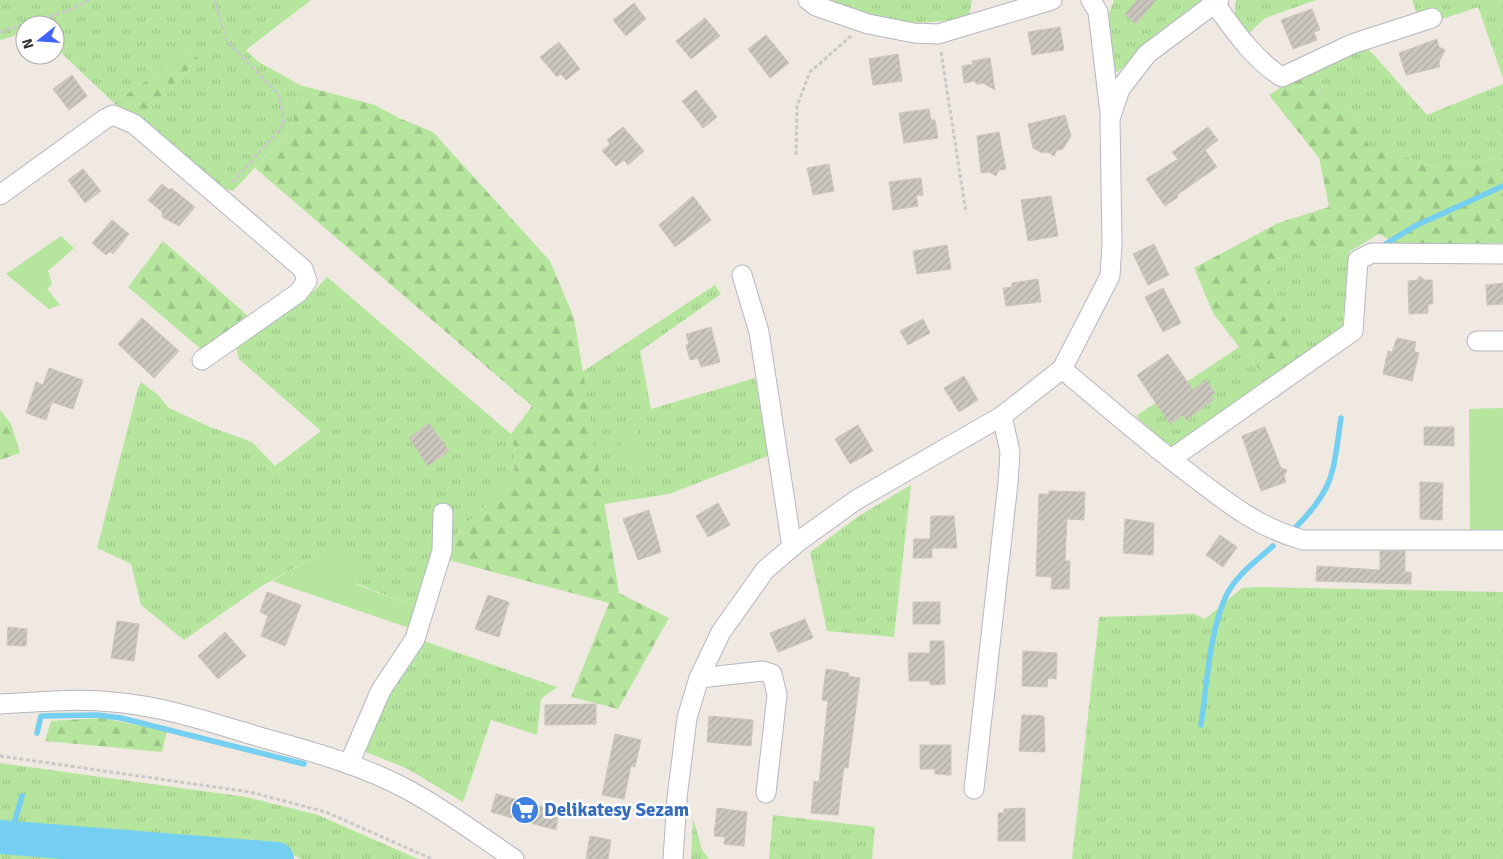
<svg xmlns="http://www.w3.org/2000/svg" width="1503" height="859" font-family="Signika,sans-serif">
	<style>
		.grass { fill: url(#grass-tufts) }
		.forest { fill: url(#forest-firs) }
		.park { fill: #b6e59e }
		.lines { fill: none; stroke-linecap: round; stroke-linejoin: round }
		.stream { stroke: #75cff0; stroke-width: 5.5 }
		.river { stroke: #75cff0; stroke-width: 34 }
		.building { fill: url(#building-hatch); stroke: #cbc5ba }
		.minor-casing { stroke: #b4b7c1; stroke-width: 21 }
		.path { stroke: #c9c9c9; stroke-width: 3; stroke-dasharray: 4 2.5; stroke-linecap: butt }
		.minor { stroke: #fff; stroke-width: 19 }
		.labels { text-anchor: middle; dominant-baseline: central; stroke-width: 5; stroke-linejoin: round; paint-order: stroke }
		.shop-label { font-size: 19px; font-weight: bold; fill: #366cbe; stroke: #fff; text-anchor: start }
	</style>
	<defs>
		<pattern id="grass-tufts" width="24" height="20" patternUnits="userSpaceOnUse" patternTransform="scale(1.25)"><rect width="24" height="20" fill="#b6e59e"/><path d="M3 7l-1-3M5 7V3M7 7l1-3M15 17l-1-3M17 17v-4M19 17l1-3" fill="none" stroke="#9dc588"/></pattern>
		<pattern id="forest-firs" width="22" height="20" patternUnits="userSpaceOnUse" patternTransform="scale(1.25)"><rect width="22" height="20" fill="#b6e59e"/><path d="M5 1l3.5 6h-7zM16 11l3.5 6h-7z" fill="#9dc588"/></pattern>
		<pattern id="building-hatch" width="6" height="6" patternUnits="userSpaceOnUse" patternTransform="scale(1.25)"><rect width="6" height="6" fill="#cbc7bf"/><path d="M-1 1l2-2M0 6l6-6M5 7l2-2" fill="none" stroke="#afaba4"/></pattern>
	</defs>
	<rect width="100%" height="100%" fill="#efe9e1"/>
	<g class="grass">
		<path d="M0 0H311L246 50 257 61 300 85 292 128 233 191 216 187 141 118 199 59 190 50 114 103 55 47V25H25V33L0 40Z"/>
		<path d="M828 0H972L969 17C911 27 882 25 828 0Z"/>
		<path d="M1114 0H1207L1167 26 1118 72 1113 71 1111 63 1108 16Z"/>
		<path d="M1236 0H1316L1265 18 1248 34 1235 13Z"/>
		<path d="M1412 0H1503V78L1478 7 1439 20 1436 9 1417 15Z"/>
		<path d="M1364 44 1427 115 1503 84V159L1457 162 1440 169 1391 152H1373L1364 137 1357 114 1336 109 1323 97 1322 80 1312 68Z"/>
		<path d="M1379 234 1349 252 1342 331 1297 362 1279 297 1260 268 1307 245 1337 249Z"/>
		<path d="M327 277 511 434 515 452 514 478 459 531 418 608 355 583 335 545 260 587 184 640 141 605 131 564 97 548 138 388 141 382 158 395 169 408 210 427 252 442 275 466 321 431 239 359 235 344 315 290Z"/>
		<path d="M715 285 721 294 640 351 651 409 755 378 768 456 669 494 604 504 582 372Z"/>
		<path d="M1239 347 1271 382 1171 449 1136 416Z"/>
		<path d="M911 485 894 637 827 631 810 552 859 516Z"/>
		<path d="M1256 587 1503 592V859H1072L1099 617 1194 614 1205 619 1242 588Z"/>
		<path d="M424 641 557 687 541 699 537 735 491 720 463 802 408 769 361 750 417 644Z"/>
		<path d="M0 763 246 797 318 815 418 859H301L268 842 0 822Z"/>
		<path d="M773 815 875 827 872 859H769Z"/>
		<path d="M693 818 702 850 709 859H691Z"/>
		<path d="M0 850 119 859H0Z"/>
	</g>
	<g class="forest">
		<path d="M190 50 199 59 141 118 114 103Z"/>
		<path d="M1312 68 1322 80 1323 97 1336 109 1357 114 1364 137 1373 152H1391L1439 169 1457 162 1503 159V243L1398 244 1379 234 1337 249 1307 245 1260 268 1279 297 1297 362 1271 382 1239 347 1214 315 1194 268 1278 223 1329 207 1319 158 1269 95Z"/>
		<path d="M300 85 375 105 399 118 433 132 550 261 574 318 619 593 669 618 618 709 571 697 609 603 445 559 459 531 514 478 515 452 511 434 532 406 255 168 292 128Z"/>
		<path d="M163 241 247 315 202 350 128 287Z"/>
		<path d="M0 410 11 424 20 453 0 460Z"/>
		<path d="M101 718 167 731 162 752 45 741 51 721Z"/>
	</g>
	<g class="park">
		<path d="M61 236 74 248 48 271 52 284 47 289 60 305 49 309 6 274Z"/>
		<path d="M1503 408V534L1470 535 1469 409Z"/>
		<path d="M635 421 646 472 629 476 617 425Z"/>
		<path d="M335 545 357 566 355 584 418 608 412 629 272 581Z"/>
	</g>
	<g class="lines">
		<g class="stream">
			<path d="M1382 246 1415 226 1503 186"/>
			<path d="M1295 528C1335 488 1333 472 1341 418"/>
			<path d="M1201 725C1207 685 1209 633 1226 596 1236 575 1256 561 1273 546"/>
			<path d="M37 733 41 716 97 715 121 718 304 764"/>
			<path d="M10 838 22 796"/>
		</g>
		<path class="river" d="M0 837 277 859"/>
	</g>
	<g class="building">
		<path d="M1137 0H1156L1136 24 1125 14Z"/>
		<path d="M634 3 646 19 626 36 613 20Z"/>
		<path d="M1312 9 1320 30 1314 32 1317 40 1293 49 1281 20Z"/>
		<path d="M705 18 720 36 691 59 676 41Z"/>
		<path d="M1060 27 1064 50 1032 55 1028 32Z"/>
		<path d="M766 35 789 63 770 78 748 49Z"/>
		<path d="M1437 39 1439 47 1445 50 1439 62 1440 67 1406 75 1399 53Z"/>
		<path d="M559 42 580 69 566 80 561 74 557 77 540 57Z"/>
		<path d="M898 54 902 81 873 85 869 59Z"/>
		<path d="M990 58 995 90 983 83 976 84 975 81 964 83 962 66 973 64 972 61Z"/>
		<path d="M72 75 87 96 69 110 53 89Z"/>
		<path d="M696 90 717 117 703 128 682 101Z"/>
		<path d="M929 109 931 120H935L938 138 904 143 899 113Z"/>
		<path d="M1065 115 1071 136 1063 149 1057 150 1054 156 1048 152 1042 153 1033 148 1028 124Z"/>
		<path d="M623 127 644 151 628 165 624 160 616 166 602 151 610 144 607 140Z"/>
		<path d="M1208 127 1218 140 1205 150 1217 167 1177 195 1178 197 1165 206 1146 179 1178 159 1172 152Z"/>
		<path d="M999 132 1006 169 999 170 996 176 989 172 981 173 977 136Z"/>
		<path d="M829 164 834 191 813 195 807 168Z"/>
		<path d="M83 169 101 191 85 203 68 180Z"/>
		<path d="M921 178 923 195 916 196 918 206 893 210 889 182Z"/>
		<path d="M162 184 169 190 171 188 195 207 179 226 162 217V212L148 200Z"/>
		<path d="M693 196 711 220 675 247 659 225Z"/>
		<path d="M1051 196 1058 236 1028 241 1021 200Z"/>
		<path d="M112 220 129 234 113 254 110 251 106 255 92 243Z"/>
		<path d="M1154 244 1169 275 1148 285 1133 254Z"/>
		<path d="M947 245 951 269 917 274 913 251Z"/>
		<path d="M1420 276 1424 280H1432L1433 304H1428V313L1409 314 1408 281 1417 280Z"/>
		<path d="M1038 279 1041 302 1006 306 1003 288 1012 287V283Z"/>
		<path d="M1503 283V304L1487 305 1486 285Z"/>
		<path d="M1163 288 1181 323 1163 332 1145 297Z"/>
		<path d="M142 318 179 351 154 378 118 344Z"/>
		<path d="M923 319 930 333 908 345 900 331Z"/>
		<path d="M711 327 720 362 701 367 698 358 690 360 686 345 689 344 686 334Z"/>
		<path d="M1397 338 1416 342 1414 351 1419 353 1412 381 1383 374 1388 351 1392 352Z"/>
		<path d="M1168 354 1193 390 1206 380 1215 393 1211 396 1213 400 1186 420 1183 415 1170 424 1137 375Z"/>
		<path d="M49 368 83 380 73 409 52 402 46 420 26 413 36 382 43 385Z"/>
		<path d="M964 376 978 400 959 412 944 388Z"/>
		<path d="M429 423 449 451 428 466 409 438Z"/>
		<path d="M858 425 873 451 850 464 835 439Z"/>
		<path d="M1265 427 1281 468 1287 470 1284 476 1286 482 1261 491 1242 436Z"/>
		<path d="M1424 427H1454V446L1424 445Z"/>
		<path d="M1420 482 1443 483 1442 520 1420 519Z"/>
		<path d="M1049 491 1085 492 1084 520 1067 519 1065 561H1070L1069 589H1051L1052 577 1036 576 1039 494H1049Z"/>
		<path d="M718 503 730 525 708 537 696 516Z"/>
		<path d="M649 510 661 552 638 560 623 519Z"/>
		<path d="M931 516H954L957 548H932V558H913L914 539H930Z"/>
		<path d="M1125 519 1154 523 1153 555 1123 553Z"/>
		<path d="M1220 535 1237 547 1223 567 1206 555Z"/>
		<path d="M1380 551H1405V572H1411V584L1316 581 1317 566 1380 570Z"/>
		<path d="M267 592 301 605 285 646 261 636 268 616 260 612Z"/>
		<path d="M488 595 509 602 499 637 475 629Z"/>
		<rect x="913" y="602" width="27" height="22"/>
		<path d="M805 619 813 638 778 652 770 633Z"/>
		<path d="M117 621 139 624 134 661 111 658Z"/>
		<path d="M8 627 27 629 26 646 7 645Z"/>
		<path d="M225 632 246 656 218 679 198 656Z"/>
		<path d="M930 641H944L945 684 930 685V681H909L908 653H930Z"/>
		<path d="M1023 651 1057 653 1056 679 1048 678 1047 687 1022 686Z"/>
		<path d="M826 669 849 673 848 676 860 678 848 768 844 767 838 815 811 813 814 781 819 782 828 701 822 700Z"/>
		<path d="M596 704V724L545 725V705Z"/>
		<path d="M1022 715 1044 716 1045 752 1019 751Z"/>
		<path d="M709 716 753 720 751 746 707 742Z"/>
		<path d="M615 734 641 740 635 767 631 766 624 799 602 795Z"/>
		<path d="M920 745H951V775L935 774V769H920Z"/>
		<path d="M496 794 559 811 556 830 491 812Z"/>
		<path d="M717 808 747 812 744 846 724 844 725 837 714 836Z"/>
		<path d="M1025 808V841H998V813H1004V809Z"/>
		<path d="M590 836 611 840 608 859H586Z"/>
	</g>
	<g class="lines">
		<defs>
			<g id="minor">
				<path d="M808 0 816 6 868 24 914 33 938 34 1052 0"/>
				<path d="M1091 0 1098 12 1110 113"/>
				<path d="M1215 4C1234 30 1254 60 1282 77L1352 44 1432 18"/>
				<path d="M0 195 105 119 113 115 134 124 303 269 307 281 298 293 202 360"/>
				<path d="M742 275 759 332 792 547"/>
				<path d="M1477 341H1503"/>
				<path d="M1062 369C1103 403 1143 438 1186 471 1224 500 1256 527 1303 540H1503"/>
				<path d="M1171 459 1353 331 1358 260 1372 253 1503 254"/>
				<path d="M699 678 763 671 772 674 777 695 766 793"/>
				<path d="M0 704C38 702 76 698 113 702 161 706 207 721 253 735 306 750 361 764 410 791 447 811 480 836 514 859"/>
				<path d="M349 764 381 690 415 639 442 551 443 513"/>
				<path d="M974 789 1008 483 1010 452 1002 416"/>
				<path d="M673 859 677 798 687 718 699 678 721 632 765 570 799 541 856 500 1002 416 1062 369 1110 276 1112 245 1110 119 1120 89 1147 54 1219 0"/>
			</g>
		</defs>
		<use href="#minor" class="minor-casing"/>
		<g class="path">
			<path d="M214 0 227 41 279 95 284 124 231 184"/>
			<path d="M0 32 70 10 89 0"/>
			<path d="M941 52 966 213"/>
			<path d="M796 155 797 106 810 72 851 36"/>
			<path d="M0 756 250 792 326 812 432 859"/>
		</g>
		<use href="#minor" class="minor"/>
	</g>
	<defs>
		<symbol id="supermarket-disc" viewBox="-11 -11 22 22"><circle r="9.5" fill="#3f7fe0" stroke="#fff"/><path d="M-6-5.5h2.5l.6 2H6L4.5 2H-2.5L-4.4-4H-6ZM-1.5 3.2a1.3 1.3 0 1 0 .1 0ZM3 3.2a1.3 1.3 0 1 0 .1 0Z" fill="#fff"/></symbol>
	</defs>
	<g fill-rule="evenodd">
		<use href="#supermarket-disc" x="509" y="794" width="32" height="32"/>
	</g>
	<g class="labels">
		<g class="shop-label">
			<text x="544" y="810">Delikatesy Sezam</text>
		</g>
	</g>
	<g transform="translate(40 40) rotate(253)"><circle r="24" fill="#ffffff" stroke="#ababab"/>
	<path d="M0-4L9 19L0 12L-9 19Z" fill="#4264fb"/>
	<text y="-8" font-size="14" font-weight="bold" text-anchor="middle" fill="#2e2e2e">N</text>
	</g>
</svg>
